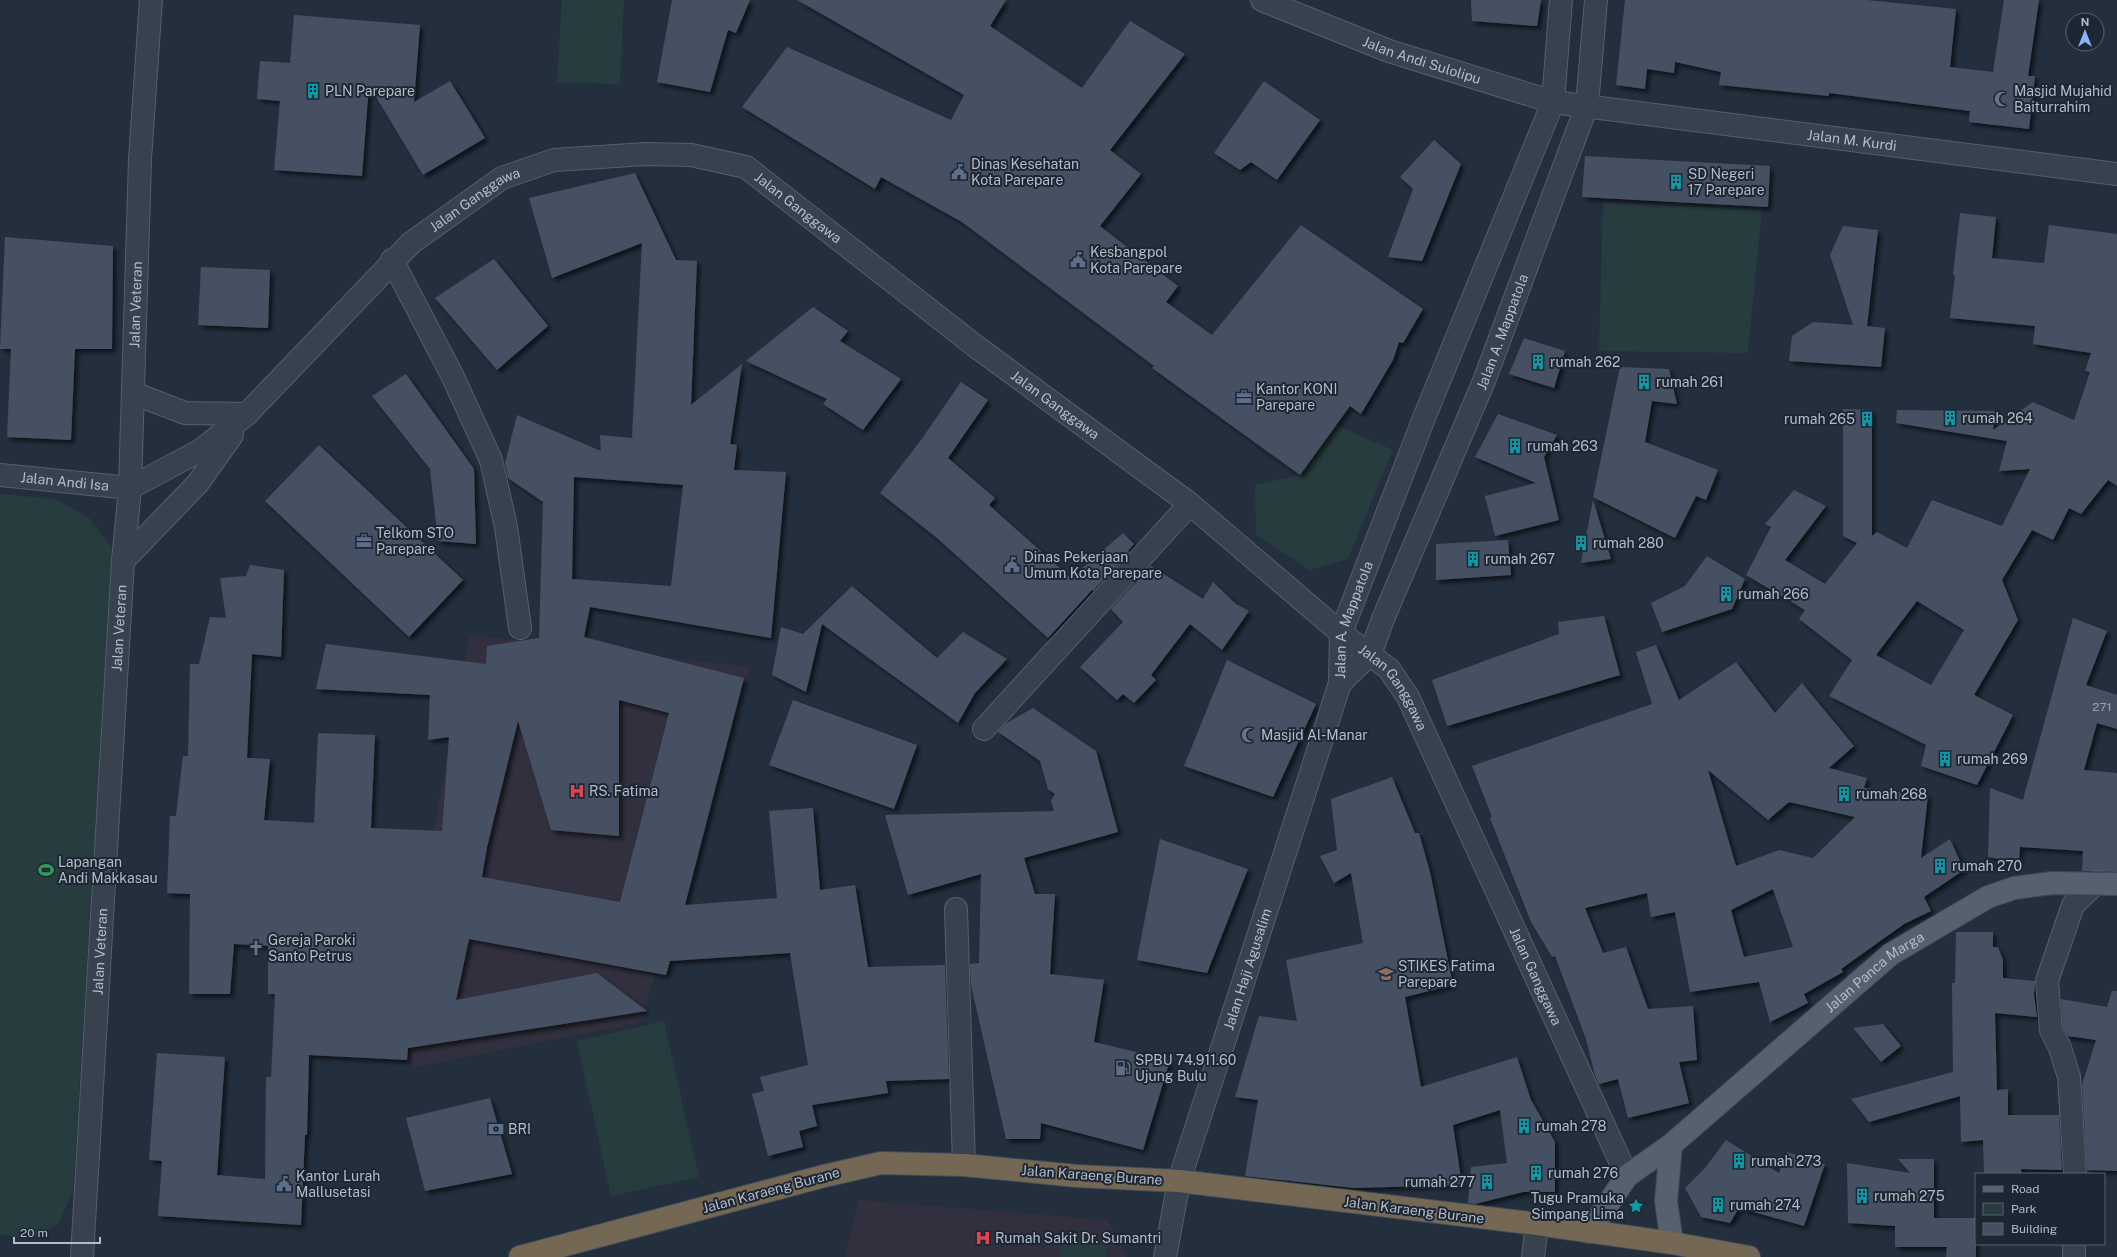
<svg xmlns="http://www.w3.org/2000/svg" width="2117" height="1257" font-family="'Public Sans',sans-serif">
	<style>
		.medical { fill: #32303f }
		.green { fill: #263c3f }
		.building { fill: #455162; fill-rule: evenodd; filter: url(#shadow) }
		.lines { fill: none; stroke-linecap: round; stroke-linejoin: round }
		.minor-casing { stroke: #565f6c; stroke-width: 24 }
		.major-casing { stroke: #414a57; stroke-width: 24 }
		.highway-casing { stroke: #434c59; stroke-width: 24 }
		.minor { stroke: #38414e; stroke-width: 22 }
		.major { stroke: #56606e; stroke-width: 22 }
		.highway { stroke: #746855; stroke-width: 22 }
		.labels { text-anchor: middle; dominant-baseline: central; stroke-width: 4; stroke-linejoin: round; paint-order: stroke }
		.number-label { font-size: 12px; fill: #98a1af }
		.street-label { font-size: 14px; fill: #b4bcc9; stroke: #1d2633 }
		.poi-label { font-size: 14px; fill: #b4bcc9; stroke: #1d2633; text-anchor: start }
	</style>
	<defs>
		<filter id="shadow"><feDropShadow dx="3.5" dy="3.5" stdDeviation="2" flood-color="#0009"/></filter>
	</defs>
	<rect width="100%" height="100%" fill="#242f3e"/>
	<g class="medical">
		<path d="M470 635 750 667 640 1023 410 1068 418 915Z"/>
		<path d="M858 1200 1107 1220 1127 1257H845Z"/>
	</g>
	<g class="green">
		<path d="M562 0H624L620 84 557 82Z"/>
		<path d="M1603 202 1762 210 1748 353 1599 351Z"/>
		<path d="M1336 425 1393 450 1348 559 1310 570 1256 535 1255 485 1300 475Z"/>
		<path d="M0 494 55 499 88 517 112 548 73 1192 58 1224 33 1238 0 1235Z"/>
		<path d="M664 1021 699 1177 611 1196 577 1041Z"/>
		<path d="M1062 1238 1107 1246 1105 1257H1059Z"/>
	</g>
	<g class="building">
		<path d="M672 0H750L736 33 728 30 710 92 657 82Z"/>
		<path d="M797 0H1006L990 26 1082 88 1130 21 1185 54 1110 150 1141 174 1100 226 1178 286 1166 302 1212 335 1301 225 1423 309 1403 343 1399 342 1393 360 1361 414 1350 406 1300 475 1152 368 1154 366 962 222 881 177 875 189 742 107 787 47 951 120 964 95Z"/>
		<path d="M1471 0H1541L1537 26 1472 21Z"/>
		<path d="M1625 0H1867L1956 9 1950 67 1993 72 2004 0H2039L2028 76H2035L2029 129 1969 122 1970 111 1829 93V96L1719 85 1721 72 1675 62 1674 73 1647 69 1645 89 1616 85Z"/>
		<path d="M294 15 420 25 414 102 450 81 485 138 423 175 369 85 362 176 274 170 280 101 257 99 260 61 290 63Z"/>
		<path d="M1264 81 1320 120 1277 180 1251 162 1240 170 1214 153Z"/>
		<path d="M1434 140 1461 164 1422 261 1388 257 1413 189 1400 177Z"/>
		<path d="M1585 156 1770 166 1768 207 1582 197Z"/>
		<path d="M635 173 676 260 697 261 691 405 742 364 730 444 737 445 734 470 786 472 771 638 590 607 584 637 744 678 685 905 777 898 769 811 813 808 820 890 855 885 868 967 945 965 949 1079 886 1081 888 1093 812 1105 817 1126 799 1131 803 1147 768 1156 752 1094 764 1091 760 1077 808 1065 790 953 670 961 666 975 469 939 456 1000 597 973 647 1011 408 1048 407 1060 309 1055 307 1135H305L301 1225 158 1216 162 1161 149 1160 157 1053 225 1057 217 1175 265 1179 266 1077H271L275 994H268V946L234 944 230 994H189L190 894 167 893 170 816H176L183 756H188L190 664H199L210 617 226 618 220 578 246 576 250 565 284 570 281 657 252 654 247 758 270 759 264 820 314 823 318 733 375 735 371 828 442 831 449 737 428 740 430 695 316 689 326 644 486 664 487 646 539 638 543 502 508 478 505 463 517 415 601 451 600 435 632 438 642 243 552 278 529 198ZM574 477 683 485 671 586 572 579ZM619 700 669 713 620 902 482 877 487 847 518 721 551 830 619 836Z"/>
		<path d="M1960 213 1996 217 1992 258 2044 263 2049 225 2117 234V486L2108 480 2081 514 2069 508 2053 540 2032 530 2002 580 2018 620 1974 695 2013 715 1977 785 1921 766 1926 745 1829 696 1852 660 1799 619 1805 610 1746 575 1771 527 1765 524 1794 490 1826 506 1785 560 1825 584 1857 543 1843 536V409L1872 410V536L1877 532 1907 548 1932 500 2002 526 2030 469 1999 471 2007 441 1896 423 1897 410 1995 411 1993 430 2033 402 2074 420 2090 372 2085 371 2091 353 2033 344 2035 326 1950 318 1955 275H1953ZM1917 601 1964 630 1931 685 1876 655Z"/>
		<path d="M1843 226 1878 230 1867 326 1885 328 1881 367 1789 361 1792 336 1813 322 1853 325 1830 255Z"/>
		<path d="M5 237 113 246 112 349H75L71 440 7 437 11 349H0Z"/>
		<path d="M494 259 548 326 497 370 435 298Z"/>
		<path d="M201 267 270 270 268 328 198 325Z"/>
		<path d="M813 307 848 331 840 341 901 379 863 430 823 404 827 399 746 361Z"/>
		<path d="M1524 338 1565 351 1554 388 1509 374Z"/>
		<path d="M1620 367 1669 369 1677 404 1652 401 1645 442 1718 470 1706 500 1696 496 1675 538 1593 497Z"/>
		<path d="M406 374 474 469 476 544 438 541 430 469 372 396Z"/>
		<path d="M961 382 988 400 948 458 995 498 989 505 1071 578 1123 533 1134 544 1128 551 1129 552 1093 591 1092 590 1048 638 937 538 880 493 921 440Z"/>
		<path d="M1498 414 1557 435 1544 457 1559 520 1495 536 1485 496 1536 483 1475 457Z"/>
		<path d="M319 445 463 580 409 637 265 501Z"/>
		<path d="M1593 500 1611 559 1581 563Z"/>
		<path d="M1508 540 1511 575 1436 580V544Z"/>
		<path d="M1707 556 1745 579 1732 609 1662 632 1651 603 1685 586Z"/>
		<path d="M1151 566 1203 599 1213 582 1236 604 1249 611 1222 650 1190 624 1151 675 1156 680 1134 703 1123 694 1117 700 1080 667 1123 622 1111 609Z"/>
		<path d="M852 586 937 658 963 632 1007 659 975 693 958 723 822 624 806 692 772 675 781 627 803 634Z"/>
		<path d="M1604 616 1620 675 1447 726 1432 680 1559 634 1558 622Z"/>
		<path d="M2073 618 2107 631 2086 685 2117 695V729L2097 723 2084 770 2117 773V872L2082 871 2083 851 2020 847 2019 862 1988 857 1990 788 2023 800Z"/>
		<path d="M1656 645 1679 700 1736 662 1775 713 1802 683 1854 746 1829 768 1867 778 1864 788 1928 795 1921 858 1950 839 1964 870 1924 897 1931 911 1904 924 1841 969 1843 972 1804 994 1808 1003 1770 1022 1759 982 1690 992 1675 912 1651 917 1647 893 1585 908 1603 953 1626 947 1648 1009 1693 1006 1697 1060 1679 1062 1689 1103 1628 1118 1618 1079 1599 1084 1595 1075 1586 1039 1555 956 1552 957 1531 922 1490 818 1492 817 1472 766 1652 704 1636 652ZM1708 770 1768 820 1789 802 1855 817 1813 858 1779 850 1736 866ZM1773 889 1793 947 1744 957 1731 910Z"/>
		<path d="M1227 660 1316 704 1273 797 1184 766Z"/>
		<path d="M793 700 917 745 894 809 769 765Z"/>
		<path d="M1033 708 1096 751 1118 832 1024 858 1035 894H1055L1050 974 1104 980 1094 1042 1170 1060 1143 1150 1041 1123 1040 1139H1006L971 985 970 964 979 963 981 874 908 895 885 815 1054 811 1051 801 1055 794 1048 789 1040 761 998 732 1005 724Z"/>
		<path d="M1392 777 1415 833H1419L1430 872 1453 985 1405 997 1421 1087 1517 1057 1531 1100 1555 1142V1192H1523L1475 1204 1468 1203 1471 1167 1507 1163 1500 1110 1453 1125 1462 1185 1354 1188 1245 1176 1258 1100 1235 1097 1259 1016 1297 1021 1286 960 1363 943 1351 873 1334 883 1320 856 1337 850 1331 799Z"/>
		<path d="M1160 839 1248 869 1207 973 1137 960Z"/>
		<path d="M1956 932H1993V947H1998L2003 960V978L2035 981 2034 995 2037 1017 1995 1013 1997 1090 2008 1089V1115H2059L2062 1170 2021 1169 2022 1174H1984L1983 1140 1961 1142 1960 1096 1869 1122 1851 1099 1953 1072 1952 983H1955Z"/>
		<path d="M2112 991H2117V1171L2087 1170 2082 1085 2096 1040 2068 1036 2063 1027 2061 999 2107 1007Z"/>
		<path d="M1883 1024 1901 1046 1881 1062 1853 1028Z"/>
		<path d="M490 1098 512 1174 425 1191 406 1118Z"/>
		<path d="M1726 1140 1779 1173 1787 1152 1825 1164 1804 1226 1739 1208 1730 1223 1701 1217 1685 1188 1705 1168Z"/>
		<path d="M1898 1159H1934V1218H1976V1257H1946L1947 1247H1895V1226L1848 1223 1847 1163 1910 1173Z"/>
	</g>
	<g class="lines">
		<defs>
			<g id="minor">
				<path id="s1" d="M1262 0 1389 51 1553 102 2117 174"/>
				<path d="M392 260 452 375 491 460 506 527 520 628"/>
				<path d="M133 393 185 413 247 414"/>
				<path id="s2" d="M0 475 130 488 201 450 247 414 411 243 502 178 554 160 646 154 691 155 746 167 978 348 1190 504 1341 633 1389 669 1408 697 1627 1176"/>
				<path d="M123 561 198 483 232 435"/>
				<path id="s3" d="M1340 683 1370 654 1383 619 1484 381 1587 105 1596 0"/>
				<path d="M984 729 1190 504"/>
				<path d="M956 909 964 1165"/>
				<path d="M2075 1174 2069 1077 2060 1048 2051 1030 2047 981 2073 905 2097 882"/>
				<path id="s4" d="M82 1257 123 561 130 488 140 159 151 0"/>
				<path id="s5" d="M1165 1257 1179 1181 1340 683 1341 633 1424 418 1553 102 1561 0"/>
				<path d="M1533 1257 1537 1224"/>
				<path d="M2074 1257V1244"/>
			</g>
			<g id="major">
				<path d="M1671 1145 1666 1201 1672 1243"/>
				<path id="s6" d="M1589 1232 1627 1176 1671 1145 1891 954 1988 897 2014 888 2052 883 2117 884"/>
			</g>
			<path id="highway" d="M520 1257 824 1176 881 1163 964 1165 1077 1176 1179 1181 1537 1224 1672 1243 1749 1257"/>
		</defs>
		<use href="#minor" class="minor-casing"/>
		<use href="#major" class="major-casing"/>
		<use href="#highway" class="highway-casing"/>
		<use href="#minor" class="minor"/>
		<use href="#major" class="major"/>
		<use href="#highway" class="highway"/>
	</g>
	<defs>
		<symbol id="building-bare" viewBox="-9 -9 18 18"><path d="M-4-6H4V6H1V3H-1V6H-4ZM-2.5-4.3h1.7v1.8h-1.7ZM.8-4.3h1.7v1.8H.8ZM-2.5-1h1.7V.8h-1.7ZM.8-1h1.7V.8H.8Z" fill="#0f9aa8" stroke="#1d2633" stroke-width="2.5" paint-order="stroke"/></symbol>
		<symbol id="mosque-bare" viewBox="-9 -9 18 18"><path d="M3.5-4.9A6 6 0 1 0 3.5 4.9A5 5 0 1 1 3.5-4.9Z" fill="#6b7280" stroke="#1d2633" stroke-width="2.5" paint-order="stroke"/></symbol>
		<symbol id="civic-bare" viewBox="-9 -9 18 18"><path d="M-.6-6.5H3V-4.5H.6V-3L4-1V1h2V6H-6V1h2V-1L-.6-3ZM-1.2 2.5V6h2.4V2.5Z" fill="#5c6f8a" stroke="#1d2633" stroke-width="2.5" paint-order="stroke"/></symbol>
		<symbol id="office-bare" viewBox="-9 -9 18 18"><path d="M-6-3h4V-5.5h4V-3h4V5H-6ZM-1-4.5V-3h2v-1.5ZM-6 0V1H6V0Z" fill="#5c6f8a" stroke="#1d2633" stroke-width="2.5" paint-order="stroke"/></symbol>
		<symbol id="hospital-bare" viewBox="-9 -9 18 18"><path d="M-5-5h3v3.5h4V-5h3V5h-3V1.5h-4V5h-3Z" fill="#e0444e" stroke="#1d2633" stroke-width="2.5" paint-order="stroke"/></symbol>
		<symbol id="stadium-bare" viewBox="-9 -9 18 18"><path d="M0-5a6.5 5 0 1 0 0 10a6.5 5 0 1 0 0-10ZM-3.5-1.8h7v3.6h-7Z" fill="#2e9e5b" stroke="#1d2633" stroke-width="2.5" paint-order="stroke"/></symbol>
		<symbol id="church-bare" viewBox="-9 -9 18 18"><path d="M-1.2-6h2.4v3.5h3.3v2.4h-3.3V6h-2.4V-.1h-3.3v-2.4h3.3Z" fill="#6b7280" stroke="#1d2633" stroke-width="2.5" paint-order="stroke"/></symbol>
		<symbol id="university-bare" viewBox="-9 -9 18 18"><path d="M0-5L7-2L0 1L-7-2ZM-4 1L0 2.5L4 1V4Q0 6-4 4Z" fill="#8d6e63" stroke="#1d2633" stroke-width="2.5" paint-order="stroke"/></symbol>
		<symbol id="fuel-bare" viewBox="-9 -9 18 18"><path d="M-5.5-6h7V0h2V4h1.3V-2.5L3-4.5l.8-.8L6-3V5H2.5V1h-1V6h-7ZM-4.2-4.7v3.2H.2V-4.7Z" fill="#5c6f8a" stroke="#1d2633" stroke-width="2.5" paint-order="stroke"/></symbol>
		<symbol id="bank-bare" viewBox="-9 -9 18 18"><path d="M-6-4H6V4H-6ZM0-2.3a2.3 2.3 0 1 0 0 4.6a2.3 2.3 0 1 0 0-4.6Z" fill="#5c6f8a" stroke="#1d2633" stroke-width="2.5" paint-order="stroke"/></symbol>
		<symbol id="sight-bare" viewBox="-9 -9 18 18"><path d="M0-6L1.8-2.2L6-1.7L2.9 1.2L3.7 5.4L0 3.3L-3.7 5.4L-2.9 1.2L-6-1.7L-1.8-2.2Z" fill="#0f9aa8" stroke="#1d2633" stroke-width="2.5" paint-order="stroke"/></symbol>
	</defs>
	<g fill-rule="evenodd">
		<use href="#building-bare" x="302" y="80" width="22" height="22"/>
		<use href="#mosque-bare" x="1991" y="88" width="22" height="22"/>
		<use href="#civic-bare" x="948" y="161" width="22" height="22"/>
		<use href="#building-bare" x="1665" y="171" width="22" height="22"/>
		<use href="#civic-bare" x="1067" y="249" width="22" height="22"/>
		<use href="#building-bare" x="1527" y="351" width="22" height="22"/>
		<use href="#building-bare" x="1633" y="371" width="22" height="22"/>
		<use href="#office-bare" x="1233" y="386" width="22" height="22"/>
		<use href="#building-bare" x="1939" y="407" width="22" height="22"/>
		<use href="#building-bare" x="1856" y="408" width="22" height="22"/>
		<use href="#building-bare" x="1504" y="435" width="22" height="22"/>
		<use href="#office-bare" x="353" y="530" width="22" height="22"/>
		<use href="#building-bare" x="1570" y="532" width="22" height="22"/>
		<use href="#building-bare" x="1462" y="548" width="22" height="22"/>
		<use href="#civic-bare" x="1001" y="554" width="22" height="22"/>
		<use href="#building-bare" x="1715" y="583" width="22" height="22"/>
		<use href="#mosque-bare" x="1238" y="724" width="22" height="22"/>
		<use href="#building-bare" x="1934" y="748" width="22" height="22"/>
		<use href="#hospital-bare" x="566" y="780" width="22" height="22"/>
		<use href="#building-bare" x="1833" y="783" width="22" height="22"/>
		<use href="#building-bare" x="1929" y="855" width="22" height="22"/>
		<use href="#stadium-bare" x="35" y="859" width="22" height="22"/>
		<use href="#church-bare" x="245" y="937" width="22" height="22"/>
		<use href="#university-bare" x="1375" y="963" width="22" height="22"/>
		<use href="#fuel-bare" x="1112" y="1057" width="22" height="22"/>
		<use href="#building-bare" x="1513" y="1115" width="22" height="22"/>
		<use href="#bank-bare" x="485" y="1118" width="22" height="22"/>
		<use href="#building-bare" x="1728" y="1150" width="22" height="22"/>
		<use href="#building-bare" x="1525" y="1162" width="22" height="22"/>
		<use href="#building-bare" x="1476" y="1171" width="22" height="22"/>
		<use href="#civic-bare" x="273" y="1173" width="22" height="22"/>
		<use href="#building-bare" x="1851" y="1185" width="22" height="22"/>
		<use href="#building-bare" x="1707" y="1194" width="22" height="22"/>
		<use href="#sight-bare" x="1625" y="1195" width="22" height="22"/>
		<use href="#hospital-bare" x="972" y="1227" width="22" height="22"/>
	</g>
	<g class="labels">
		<g class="number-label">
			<text x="2102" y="707">271</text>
		</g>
		<g class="street-label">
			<text stroke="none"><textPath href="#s1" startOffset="171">Jalan Andi Sulolipu</textPath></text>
			<text stroke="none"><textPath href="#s1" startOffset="610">Jalan M. Kurdi</textPath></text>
			<text stroke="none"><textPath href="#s2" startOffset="584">Jalan Ganggawa</textPath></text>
			<text stroke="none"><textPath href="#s2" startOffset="933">Jalan Ganggawa</textPath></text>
			<text stroke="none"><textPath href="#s4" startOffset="954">Jalan Veteran</textPath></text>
			<text stroke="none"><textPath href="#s3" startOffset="390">Jalan A. Mappatola</textPath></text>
			<text stroke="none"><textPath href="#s2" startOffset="1257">Jalan Ganggawa</textPath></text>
			<text stroke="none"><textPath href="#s2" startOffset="65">Jalan Andi Isa</textPath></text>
			<text stroke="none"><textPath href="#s5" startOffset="666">Jalan A. Mappatola</textPath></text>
			<text stroke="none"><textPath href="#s4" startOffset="630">Jalan Veteran</textPath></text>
			<text stroke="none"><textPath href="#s2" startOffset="1700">Jalan Ganggawa</textPath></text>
			<text stroke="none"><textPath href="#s4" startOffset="306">Jalan Veteran</textPath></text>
			<text stroke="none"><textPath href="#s5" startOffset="300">Jalan Haji Agusalim</textPath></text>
			<text stroke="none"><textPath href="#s6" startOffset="389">Jalan Panca Marga</textPath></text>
			<text stroke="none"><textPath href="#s2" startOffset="2024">Jalan Ganggawa</textPath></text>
			<text transform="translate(1092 1175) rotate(4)">Jalan Karaeng Burane</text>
			<text transform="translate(771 1190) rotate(-15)">Jalan Karaeng Burane</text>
			<text transform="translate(1414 1210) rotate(7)">Jalan Karaeng Burane</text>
		</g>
		<g class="poi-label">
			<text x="325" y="91">PLN Parepare</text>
			<text x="2014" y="91">Masjid Mujahid<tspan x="2014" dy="16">Baiturrahim</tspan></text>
			<text x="971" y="164">Dinas Kesehatan<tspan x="971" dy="16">Kota Parepare</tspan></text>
			<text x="1688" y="174">SD Negeri<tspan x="1688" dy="16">17 Parepare</tspan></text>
			<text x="1090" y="252">Kesbangpol<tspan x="1090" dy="16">Kota Parepare</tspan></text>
			<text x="1550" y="362">rumah 262</text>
			<text x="1656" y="382">rumah 261</text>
			<text x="1256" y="389">Kantor KONI<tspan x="1256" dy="16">Parepare</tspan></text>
			<text x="1962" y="418">rumah 264</text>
			<text x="1855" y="419" text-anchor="end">rumah 265</text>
			<text x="1527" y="446">rumah 263</text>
			<text x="376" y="533">Telkom STO<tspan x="376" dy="16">Parepare</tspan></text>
			<text x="1593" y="543">rumah 280</text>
			<text x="1024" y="557">Dinas Pekerjaan<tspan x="1024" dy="16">Umum Kota Parepare</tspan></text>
			<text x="1485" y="559">rumah 267</text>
			<text x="1738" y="594">rumah 266</text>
			<text x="1261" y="735">Masjid Al-Manar</text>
			<text x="1957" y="759">rumah 269</text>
			<text x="589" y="791">RS. Fatima</text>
			<text x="1856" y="794">rumah 268</text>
			<text x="58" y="862">Lapangan<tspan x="58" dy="16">Andi Makkasau</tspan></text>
			<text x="1952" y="866">rumah 270</text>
			<text x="268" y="940">Gereja Paroki<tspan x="268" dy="16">Santo Petrus</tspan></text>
			<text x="1398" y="966">STIKES Fatima<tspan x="1398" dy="16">Parepare</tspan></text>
			<text x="1135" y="1060">SPBU 74.911.60<tspan x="1135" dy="16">Ujung Bulu</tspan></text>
			<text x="1536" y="1126">rumah 278</text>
			<text x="508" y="1129">BRI</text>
			<text x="1751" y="1161">rumah 273</text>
			<text x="1548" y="1173">rumah 276</text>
			<text x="296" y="1176">Kantor Lurah<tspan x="296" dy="16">Mallusetasi</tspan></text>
			<text x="1475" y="1182" text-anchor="end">rumah 277</text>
			<text x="1874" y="1196">rumah 275</text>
			<text x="1624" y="1198" text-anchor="end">Tugu Pramuka<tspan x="1624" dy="16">Simpang Lima</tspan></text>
			<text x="1730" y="1205">rumah 274</text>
			<text x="995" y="1238">Rumah Sakit Dr. Sumantri</text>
		</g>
	</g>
	<rect x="1975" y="1173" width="130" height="72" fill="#1d2633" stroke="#59626f"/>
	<rect x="1983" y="1186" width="20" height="6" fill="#56606e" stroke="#59626f"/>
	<text x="2011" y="1193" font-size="12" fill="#b4bcc9">Road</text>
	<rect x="1983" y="1203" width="20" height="12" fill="#263c3f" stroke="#59626f"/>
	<text x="2011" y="1213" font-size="12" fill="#b4bcc9">Park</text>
	<rect x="1983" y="1223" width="20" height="12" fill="#455162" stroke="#59626f"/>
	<text x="2011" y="1233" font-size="12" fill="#b4bcc9">Building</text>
	<g transform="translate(2085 32)"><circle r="19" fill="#1d2633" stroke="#59626f"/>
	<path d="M0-3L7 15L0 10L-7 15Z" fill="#8ab4f8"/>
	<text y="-6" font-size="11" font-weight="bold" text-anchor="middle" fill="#b4bcc9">N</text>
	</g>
	<path d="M14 1237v6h86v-6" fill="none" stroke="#b4bcc9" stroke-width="2"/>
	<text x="20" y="1237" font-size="12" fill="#b4bcc9" stroke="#1d2633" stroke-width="3" paint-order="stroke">20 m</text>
</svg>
